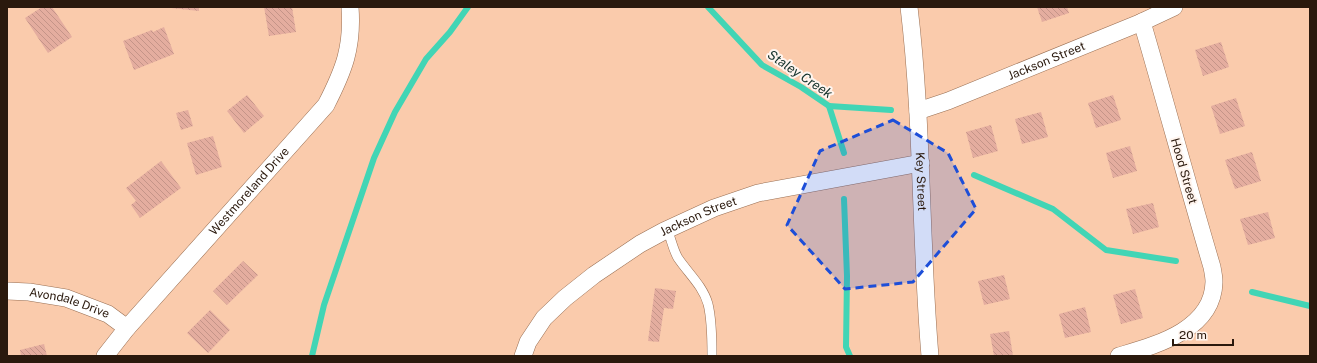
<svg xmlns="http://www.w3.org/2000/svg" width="1317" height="363" font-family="'Public Sans',sans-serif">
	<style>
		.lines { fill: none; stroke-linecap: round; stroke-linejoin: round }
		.stream { stroke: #41d5b5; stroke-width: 6 }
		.building { fill: url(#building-back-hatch) }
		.lane-casing { stroke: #996f53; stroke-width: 10 }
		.street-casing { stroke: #996f53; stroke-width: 18 }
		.lane { stroke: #fff; stroke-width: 9 }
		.street { stroke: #fff; stroke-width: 17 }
		.marked { fill: #1d4ed8; fill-opacity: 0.2; stroke: #1d4ed8; stroke-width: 3; stroke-dasharray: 8 5; stroke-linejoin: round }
		.labels { text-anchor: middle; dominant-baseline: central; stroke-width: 4; stroke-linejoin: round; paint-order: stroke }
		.street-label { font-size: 12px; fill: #2a190d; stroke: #fff5ef }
		.water-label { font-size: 13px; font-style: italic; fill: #13312a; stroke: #fff5ef }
	</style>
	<defs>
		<pattern id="building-back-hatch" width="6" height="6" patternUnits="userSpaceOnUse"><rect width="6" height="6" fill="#e4ad9f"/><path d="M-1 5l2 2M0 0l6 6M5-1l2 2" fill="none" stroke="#c49488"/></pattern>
	</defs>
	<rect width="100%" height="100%" fill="#facbac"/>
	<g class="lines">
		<g class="stream">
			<path d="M708 7 762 65 801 87 829 106 844 153"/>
			<path d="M829 106 891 110"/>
			<path d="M974 175 1053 209 1106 250 1176 261"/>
			<path d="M844 199 847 276 846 347 850 356"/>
			<path d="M1252 292 1310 306"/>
			<path d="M312 356 324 305 374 158 395 112 426 59 450 32 468 7"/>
		</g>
	</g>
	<g class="building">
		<path d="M42 7H52L72 37 48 53 25 18Z"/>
		<path d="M171 7H199V11L171 8Z"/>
		<path d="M264 7H292L296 32 269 36Z"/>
		<path d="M1037 7H1067L1069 13 1042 22Z"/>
		<path d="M164 27 174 54 134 70 123 41 152 30 153 32Z"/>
		<path d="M1221 42 1229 67 1203 76 1195 50Z"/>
		<path d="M247 95 264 116 244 133 227 111Z"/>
		<path d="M1113 95 1121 120 1096 128 1088 103Z"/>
		<path d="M1236 98 1245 126 1220 134 1211 106Z"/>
		<path d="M188 110 193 126 181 130 176 113Z"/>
		<path d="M1041 112 1048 137 1022 144 1015 119Z"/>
		<path d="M991 125 998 151 973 158 966 132Z"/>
		<path d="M213 136 222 167 196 175 187 143Z"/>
		<path d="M1130 146 1137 171 1113 178 1106 153Z"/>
		<path d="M1252 152 1261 181 1235 189 1225 160Z"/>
		<path d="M161 161 181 188 140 218 131 205 136 201 126 188Z"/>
		<path d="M1153 203 1159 227 1133 234 1126 209Z"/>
		<path d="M1268 212 1275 238 1248 245 1240 219Z"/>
		<path d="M243 261 258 275 227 305 213 291Z"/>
		<path d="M1004 275 1010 299 984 305 978 281Z"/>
		<path d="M655 288 676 291 673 309 664 308 659 342 648 341Z"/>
		<path d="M1135 289 1143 318 1121 324 1113 295Z"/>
		<path d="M1085 307 1091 332 1065 338 1059 314Z"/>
		<path d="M210 310 230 330 208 353 187 333Z"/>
		<path d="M1009 331 1013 356H994L990 334Z"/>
		<path d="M44 344 47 356H21L20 350Z"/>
	</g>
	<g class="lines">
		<defs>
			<path id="lane" d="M667 229C671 238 673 250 678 258 688 273 703 286 708 304 712 320 712 339 712 356"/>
			<g id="street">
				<path id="s1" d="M909 7C923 123 920 240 930 356"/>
				<path id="s2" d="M918 111 948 101 1142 22 1174 7"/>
				<path id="s3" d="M7 291 29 292 66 298 108 314 127 328"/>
				<path id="s4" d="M105 356 127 328 326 105C344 70 353 47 350 7"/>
				<path id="s5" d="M523 356 528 342 544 318 565 298 594 275 640 244 664 231 714 208 758 193 921 163"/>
				<path d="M1119 356C1156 345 1213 330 1214 282 1214 277 1213 272 1212 267 1188 186 1166 104 1142 22"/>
			</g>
		</defs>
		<use href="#lane" class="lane-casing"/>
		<use href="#street" class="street-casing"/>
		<use href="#lane" class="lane"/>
		<use href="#street" class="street"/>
	</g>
	<path class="marked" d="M893 120 948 153 976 209 913 282 845 289 787 225 820 151Z"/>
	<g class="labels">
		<g class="street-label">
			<text stroke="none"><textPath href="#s2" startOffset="138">Jackson Street</textPath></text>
			<text transform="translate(1184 171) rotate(74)">Hood Street</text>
			<text stroke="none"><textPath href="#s1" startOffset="175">Key Street</textPath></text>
			<text stroke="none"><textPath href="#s4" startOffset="219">Westmoreland Drive</textPath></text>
			<text stroke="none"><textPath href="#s5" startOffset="230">Jackson Street</textPath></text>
			<text stroke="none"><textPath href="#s3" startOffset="64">Avondale Drive</textPath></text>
		</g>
		<g class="water-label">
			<text transform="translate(800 74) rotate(34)">Staley Creek</text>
		</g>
	</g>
	<rect width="1317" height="363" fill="none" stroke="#2a190d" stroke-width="16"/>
	<path d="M1173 339v6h60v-6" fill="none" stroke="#2a190d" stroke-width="2"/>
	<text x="1179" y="339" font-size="12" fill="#2a190d" stroke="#fff5ef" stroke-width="3" paint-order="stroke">20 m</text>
</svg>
